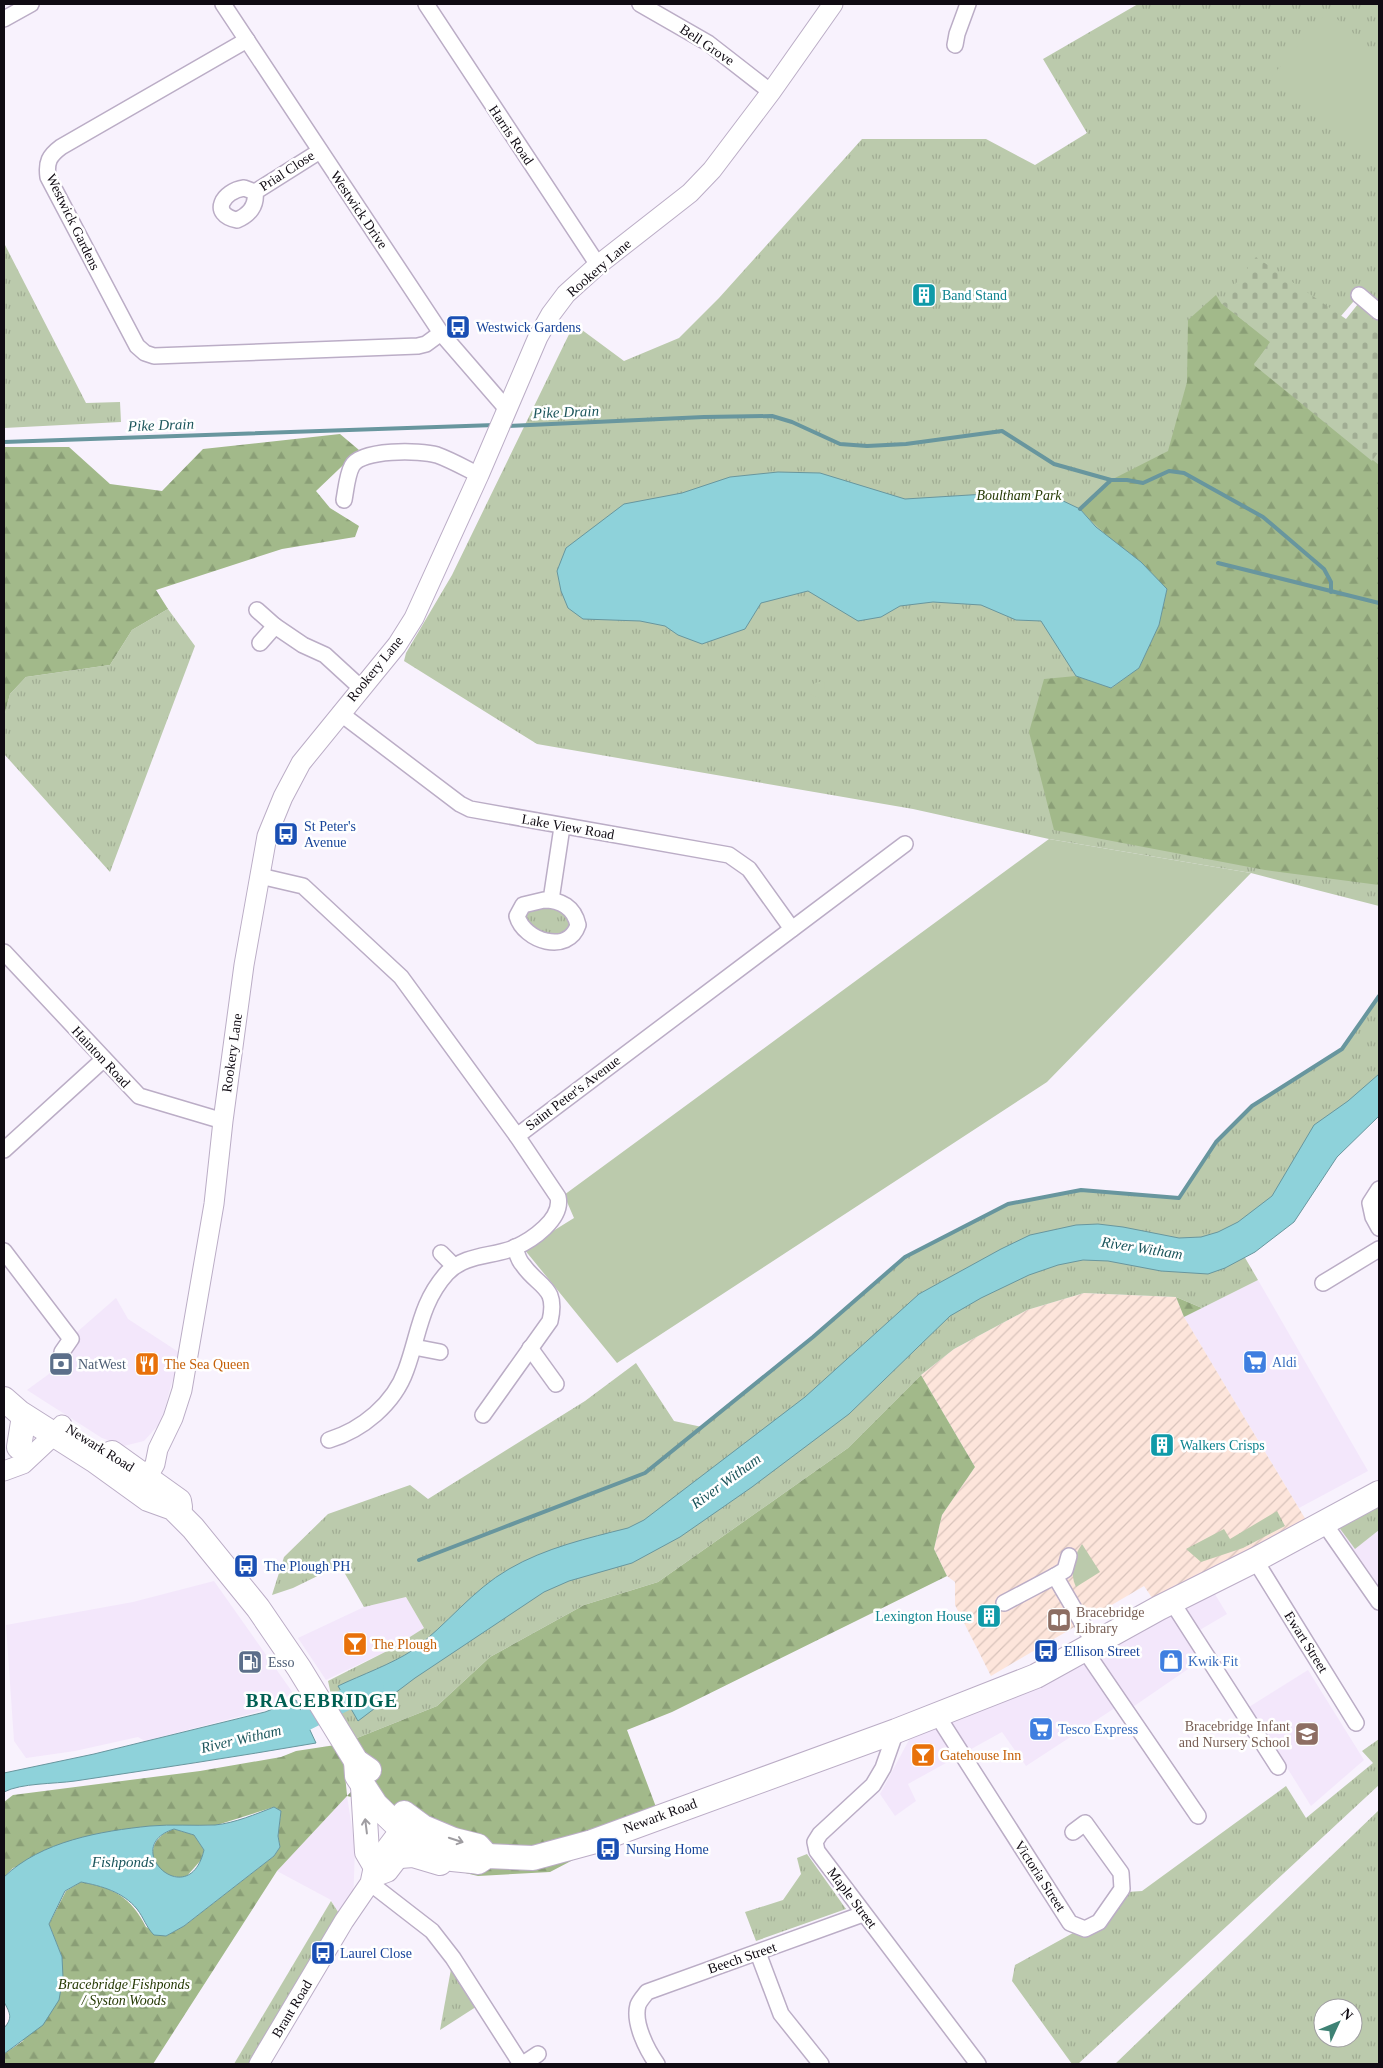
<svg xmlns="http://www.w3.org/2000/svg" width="1383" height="2068" font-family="Georgia,serif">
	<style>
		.built { fill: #f3e7fb }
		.industrial { fill: url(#industrial-furrows) }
		.grass { fill: url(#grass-tufts); fill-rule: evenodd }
		.forest { fill: url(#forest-firs); fill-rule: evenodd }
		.cemetery { fill: url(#cemetery-stones) }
		.garden { fill: #bbcaac }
		.water { fill: #8ed2da; stroke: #68969e; fill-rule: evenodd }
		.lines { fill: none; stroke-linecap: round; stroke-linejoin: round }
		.stream { stroke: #68969e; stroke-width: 4 }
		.river { stroke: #8ed2da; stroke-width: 22 }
		.minor-casing { stroke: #bbadc6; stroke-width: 18 }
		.tertiary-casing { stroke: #bbadc6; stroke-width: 21 }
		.primary-casing { stroke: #bbadc6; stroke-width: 26 }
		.minor { stroke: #fff; stroke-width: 15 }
		.tertiary { stroke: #fff; stroke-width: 19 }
		.primary { stroke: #fff; stroke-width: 24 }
		.oneway { stroke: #9f9da1 }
		.labels { text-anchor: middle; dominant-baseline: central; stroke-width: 5; stroke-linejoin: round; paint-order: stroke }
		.street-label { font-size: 14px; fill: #100b13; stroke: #fff }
		.culture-label { font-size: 14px; fill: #0d838f; stroke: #fff; text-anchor: start }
		.transit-label { font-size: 14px; fill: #164399; stroke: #fff; text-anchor: start }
		.park-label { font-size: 14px; font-style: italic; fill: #263a05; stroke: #fff }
		.shop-label { font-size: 14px; fill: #366cbe; stroke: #fff; text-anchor: start }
		.service-label { font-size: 14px; fill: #4e5e75; stroke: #fff; text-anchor: start }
		.food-label { font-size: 14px; fill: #c56008; stroke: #fff; text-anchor: start }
		.education-label { font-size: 14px; fill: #785e54; stroke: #fff; text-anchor: start }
		.water-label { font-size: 15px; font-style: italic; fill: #1c565c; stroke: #fff }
		.district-label { font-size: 19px; font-weight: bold; letter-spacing: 1px; fill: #005f52; stroke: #fff }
	</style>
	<defs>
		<pattern id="industrial-furrows" width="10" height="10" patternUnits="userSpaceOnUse" patternTransform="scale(1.25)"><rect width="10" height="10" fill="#fde5db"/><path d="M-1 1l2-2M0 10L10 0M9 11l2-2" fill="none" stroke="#d8c3bb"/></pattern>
		<pattern id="grass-tufts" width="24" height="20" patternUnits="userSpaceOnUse" patternTransform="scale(1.25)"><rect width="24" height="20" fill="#bbcaac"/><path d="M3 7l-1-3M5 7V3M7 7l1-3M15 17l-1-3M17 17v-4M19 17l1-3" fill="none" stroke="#a0ac93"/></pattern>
		<pattern id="forest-firs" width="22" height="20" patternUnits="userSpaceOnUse" patternTransform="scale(1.25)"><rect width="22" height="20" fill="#a2b98a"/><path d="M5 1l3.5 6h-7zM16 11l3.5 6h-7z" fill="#8a9e76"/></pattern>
		<pattern id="cemetery-stones" width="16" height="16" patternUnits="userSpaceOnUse" patternTransform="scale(1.25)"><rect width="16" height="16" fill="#bbcaac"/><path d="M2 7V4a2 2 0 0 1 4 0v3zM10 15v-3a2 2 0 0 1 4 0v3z" fill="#a0ac93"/></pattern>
	</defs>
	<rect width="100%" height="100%" fill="#f8f2fd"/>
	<g class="built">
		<path d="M1258 1280 1368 1471 1299 1508 1184 1317Z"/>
		<path d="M116 1298 128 1319 180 1353 161 1422 144 1441 124 1446 102 1438 27 1390 49 1374 76 1333Z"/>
		<path d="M1379 1501V1587L1335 1524Z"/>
		<path d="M214 1581 293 1693 265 1710 145 1741 138 1737 75 1751 26 1758 14 1741 6 1625 133 1602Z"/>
		<path d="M1213 1591 1227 1614 1193 1634 1207 1656 1127 1711 1121 1704 1026 1766 1002 1732 908 1784 916 1801 895 1816 880 1794 910 1738 1001 1703Z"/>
		<path d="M406 1597 424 1628 391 1649 326 1680 298 1638 364 1607Z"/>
		<path d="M1308 1670 1364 1760 1311 1806 1249 1707Z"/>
		<path d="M347 1796 355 1847 353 1906 344 1921 331 1900 277 1871Z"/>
	</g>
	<path class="industrial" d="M1084 1293 1176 1297 1184 1317 1312 1530 1159 1608 1144 1586 991 1676 955 1605V1582L947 1576 934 1549 942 1515 975 1467 921 1375 954 1349 1027 1310Z"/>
	<g class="grass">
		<path d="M1138 4H1379V306L1359 295 1335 323 1379 413V906L1251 873 1049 839 913 809 537 744 404 661 406 653 452 575 574 324 624 361 679 338 719 298 862 139H986L1035 165 1087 133 1043 59Z"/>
		<path d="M4 243 86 403 120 402 121 422 4 428Z"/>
		<path d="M168 609 195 646 110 872 4 754V717L10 694 26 677 110 665 132 630Z"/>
		<path d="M547 905 565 911 573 919 565 934H544L523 921C527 909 535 907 547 905Z"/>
		<path d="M1379 996V1103L1237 1244 1258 1280 1202 1308 1176 1297 1084 1293 1027 1310 954 1349 921 1375 848 1448 658 1582 584 1605 490 1657 437 1706 342 1744 328 1681 391 1649 424 1628 406 1597 364 1607 340 1565 293 1588 272 1595 284 1557 328 1514 410 1485 428 1499 585 1401 636 1363 674 1421 702 1427 813 1337 905 1257 1008 1204 1081 1190 1178 1198 1216 1142 1252 1106 1342 1049Z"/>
		<path d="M1379 1503V1530L1355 1549 1338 1526Z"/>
		<path d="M1277 1511 1285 1526 1243 1548 1201 1562 1186 1549 1224 1529 1230 1539Z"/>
		<path d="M1379 1739V1785L1078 2064H1072L1012 1981 1015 1965 1073 1933 1083 1932 1127 1892 1142 1891 1286 1786 1306 1818 1373 1763 1362 1751Z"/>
		<path d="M1379 1810V2064H1115ZM1323 2008H1353V2038H1323Z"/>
		<path d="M807 1854 846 1909 756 1941 745 1912 783 1900 801 1874 797 1858Z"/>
		<path d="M331 1901 344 1921 259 2064H234Z"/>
		<path d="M453 1958 482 2003 440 2030Z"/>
	</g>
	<g class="forest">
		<path d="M1216 295 1221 303 1271 342 1254 364 1379 465V885L1265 870 1054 830 1029 732 1044 679 1076 676 1112 688 1139 668 1159 625 1167 589C1139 561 1106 538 1080 509L1111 480 1168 451 1187 382 1188 320Z"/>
		<path d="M340 434 359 450 316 491 330 508 359 526 355 537 282 549 156 590 168 609 132 630 110 665 26 677 10 694 4 717V447H69L110 484 162 491 203 449Z"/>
		<path d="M1176 1297 1202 1308 1184 1317Z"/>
		<path d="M921 1375 975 1467 942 1515 934 1549 947 1576 672 1712 627 1730 659 1815 550 1872 478 1876 427 1864 382 1805 347 1796 277 1871 153 2064H4V2054L23 2041 62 1957 49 1924 66 1891 81 1882C114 1888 131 1897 146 1927L166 1936 184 1926 274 1856 280 1847 278 1836 281 1811 274 1807 217 1825 151 1826 114 1832 13 1868 4 1877V1802L13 1795 200 1771 281 1757 296 1751 342 1744 437 1706 490 1657 584 1605 658 1582 848 1448ZM342 1745 363 1779 347 1796V1795Z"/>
		<path d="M174 1829 194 1835 204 1850 201 1860 186 1877C152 1881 138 1841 174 1829Z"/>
	</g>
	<path class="cemetery" d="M1256 257 1346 319 1362 299 1379 317V451L1372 461 1254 365 1270 342 1221 303Z"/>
	<g class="garden">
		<path d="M1328 11 1379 56V169L1272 76Z"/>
		<path d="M824 681 826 697C818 698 814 698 809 692 812 683 816 682 824 681Z"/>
		<path d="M1049 839 1251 873 1047 1082 617 1363 524 1249 574 1218 564 1195Z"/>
		<path d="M1082 1544 1100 1572 1076 1587C1069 1572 1073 1557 1082 1544Z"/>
	</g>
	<g class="water">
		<path d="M778 472 820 473 905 499 1018 492 1057 498 1080 509 1096 527 1141 562 1167 589 1159 625 1139 668 1111 688 1076 676 1041 621 1016 620 981 605 933 602 900 606 881 617 858 621 808 591 761 603 745 629 702 644 678 635 665 626 640 621 583 619 568 608 561 591 557 571 566 548 624 504 682 493 730 477Z"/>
		<path d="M1379 1074V1116L1337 1157 1294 1222 1255 1252 1225 1268 1208 1274 1161 1271 1108 1261 1083 1260 1058 1265 1029 1275 981 1298 950 1316 849 1414 752 1487 680 1537 632 1563 569 1581 544 1592 415 1678 358 1721 338 1686C361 1675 392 1664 413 1650 447 1625 472 1590 509 1569 545 1548 588 1538 628 1528L644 1520 805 1397 919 1294 1001 1249 1030 1235 1076 1225 1098 1224 1123 1227 1179 1238 1201 1237 1218 1232 1238 1222 1272 1196 1314 1125 1348 1101Z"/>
		<path d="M296 1700 316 1743C235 1757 155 1769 75 1781 54 1784 21 1783 4 1792V1773L94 1754 265 1712Z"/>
		<path d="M274 1807 281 1811 278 1836 280 1847 274 1856 184 1926 166 1936 154 1935C146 1927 144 1918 137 1909 123 1892 102 1886 81 1882L65 1891 49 1924 62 1957 63 1977 59 2000 43 2025 4 2054V2028C13 2018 10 2013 4 2002V1877C41 1841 101 1831 150 1826 172 1824 194 1826 215 1825 235 1823 256 1814 274 1807ZM174 1829 194 1835 204 1850C189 1914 118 1847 174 1829Z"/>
	</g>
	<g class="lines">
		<g class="stream">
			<path d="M507 426 704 417 772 416 792 422 840 444 867 446 906 444 1002 431 1054 464 1111 480"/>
			<path d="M4 442 495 425"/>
			<path d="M1080 509 1111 480H1127L1143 483 1169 471 1184 473 1263 517 1324 569 1331 582V592"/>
			<path d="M1218 563 1379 603"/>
			<path d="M419 1560 645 1473 813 1337 905 1257 1008 1204 1081 1190 1179 1198 1216 1142 1252 1106 1342 1049 1379 996"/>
		</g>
		<path class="river" d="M279 1733 373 1686"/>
		<defs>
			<g id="minor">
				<path d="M223 4 441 333 506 408"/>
				<path d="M426 4 598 265"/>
				<path d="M640 4 708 43 771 92"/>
				<path d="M4 19 31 4"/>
				<path d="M247 40 61 147C49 156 46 162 48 177L137 346 145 353 154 356 418 346 426 344 441 333"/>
				<path d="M955 45 957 34 968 4"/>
				<path d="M255 192 244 188C223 191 209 214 237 220 249 215 257 206 255 192L320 151"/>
				<path d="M1359 295 1379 312"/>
				<path d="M344 500C346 490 347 475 352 466 361 449 420 450 437 455 451 460 465 468 479 475"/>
				<path d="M257 610 275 626"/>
				<path d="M260 643 275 626 303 645 325 655 361 688"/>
				<path d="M340 713 460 804 470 809 729 855 749 869 792 929"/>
				<path d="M260 876 303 886 401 977 517 1136 905 844"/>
				<path d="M544 900C561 900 574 907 578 925 568 955 524 941 517 916L523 905Z"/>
				<path d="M551 900 562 827"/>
				<path d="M4 952 139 1096 223 1121"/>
				<path d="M4 1150 104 1059"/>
				<path d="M1379 1189 1370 1203 1373 1217 1379 1228"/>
				<path d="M4 1251 71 1339 62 1352"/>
				<path d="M441 1253 454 1266"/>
				<path d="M1323 1283 1379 1249"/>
				<path d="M414 1347 440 1352"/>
				<path d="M530 1348 556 1384"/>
				<path d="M483 1415 550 1321C558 1286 539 1288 523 1265 518 1260 517 1254 515 1247"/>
				<path d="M329 1440C362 1430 394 1404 406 1370 419 1335 420 1303 447 1273 465 1254 491 1257 514 1248 532 1240 563 1219 558 1197L517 1136"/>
				<path d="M1324 1523 1379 1602"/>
				<path d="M1255 1560 1356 1723"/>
				<path d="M1055 1576 1065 1570 1069 1556"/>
				<path d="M1172 1602 1278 1767"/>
				<path d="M1004 1603 1055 1576 1094 1643"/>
				<path d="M1084 1649 1198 1816"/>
				<path d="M937 1715 1070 1923 1085 1929 1099 1922 1122 1889 1121 1873 1085 1823 1073 1832"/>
				<path d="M896 1731 883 1768 873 1785 820 1834 815 1842 817 1851 978 2064"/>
				<path d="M370 1883 432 1931 453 1958 521 2064"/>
				<path d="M758 1953 781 2014 821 2064"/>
				<path d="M523 2064 538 2054"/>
				<path d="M657 2064C647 2050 633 2023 638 2005 640 2000 644 1996 647 1992L863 1914"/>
			</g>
			<g id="tertiary">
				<path d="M4 1471 23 1464 54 1435 62 1425"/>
				<path d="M140 1490 155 1464 158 1449 173 1418 182 1390 214 1204 223 1121 244 965 267 836 283 797 301 763 397 645 414 618 479 475 538 337 551 314 566 294 598 265 690 193 712 170 771 92 833 4"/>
				<path d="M372 1878 388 1872 408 1846"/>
				<path d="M259 2064 344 1921 370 1883 374 1864 408 1819"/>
			</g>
			<g id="primary">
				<path d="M4 1399 20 1413 94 1460 148 1499 173 1508 193 1528 258 1608 299 1668 356 1761 369 1770"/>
				<path d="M19 1447 24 1416"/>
				<path d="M112 1453 179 1501 180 1507"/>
				<path d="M356 1761 357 1776 376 1805 406 1834 425 1846 452 1859 472 1861 478 1862 487 1856 533 1858 592 1842 896 1731 1036 1676 1159 1608 1255 1560 1379 1493"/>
				<path d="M363 1786 367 1852 374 1864"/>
				<path d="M404 1813 423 1827 454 1840 478 1846 487 1856"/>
				<path d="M400 1856 413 1855 440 1863"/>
			</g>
		</defs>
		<use href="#minor" class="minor-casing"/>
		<use href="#tertiary" class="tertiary-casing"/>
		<use href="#primary" class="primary-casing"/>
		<use href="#minor" class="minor"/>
		<use href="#tertiary" class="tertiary"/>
		<use href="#primary" class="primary"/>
	</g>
	<defs><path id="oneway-shaft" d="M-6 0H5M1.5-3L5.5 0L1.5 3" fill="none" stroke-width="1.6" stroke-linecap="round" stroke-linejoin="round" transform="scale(1.25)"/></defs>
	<g class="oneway">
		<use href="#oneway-shaft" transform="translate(366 1826) rotate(-97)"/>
		<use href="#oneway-shaft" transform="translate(456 1840) rotate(18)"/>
	</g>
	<defs>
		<symbol id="building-square" viewBox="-11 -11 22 22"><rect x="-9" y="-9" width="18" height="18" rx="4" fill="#0f9aa8" stroke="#fff"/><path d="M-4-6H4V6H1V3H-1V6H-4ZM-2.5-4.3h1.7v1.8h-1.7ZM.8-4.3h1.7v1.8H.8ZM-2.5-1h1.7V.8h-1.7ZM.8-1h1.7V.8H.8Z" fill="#fff"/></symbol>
		<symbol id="bus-square" viewBox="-11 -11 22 22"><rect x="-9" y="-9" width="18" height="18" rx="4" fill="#1a4fb4" stroke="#fff"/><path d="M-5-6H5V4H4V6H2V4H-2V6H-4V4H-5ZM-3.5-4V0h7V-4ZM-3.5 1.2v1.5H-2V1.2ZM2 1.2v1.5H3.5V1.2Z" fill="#fff"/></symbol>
		<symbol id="supermarket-square" viewBox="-11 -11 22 22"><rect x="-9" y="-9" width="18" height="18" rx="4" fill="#3f7fe0" stroke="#fff"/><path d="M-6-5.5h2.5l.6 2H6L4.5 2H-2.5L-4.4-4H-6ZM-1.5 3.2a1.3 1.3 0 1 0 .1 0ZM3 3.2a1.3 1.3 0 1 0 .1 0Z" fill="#fff"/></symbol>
		<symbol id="bank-square" viewBox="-11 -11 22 22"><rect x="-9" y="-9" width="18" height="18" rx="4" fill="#5c6f8a" stroke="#fff"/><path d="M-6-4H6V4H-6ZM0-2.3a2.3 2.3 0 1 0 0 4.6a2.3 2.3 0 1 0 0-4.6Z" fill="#fff"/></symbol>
		<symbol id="restaurant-square" viewBox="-11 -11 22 22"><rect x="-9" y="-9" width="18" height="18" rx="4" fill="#e8710a" stroke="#fff"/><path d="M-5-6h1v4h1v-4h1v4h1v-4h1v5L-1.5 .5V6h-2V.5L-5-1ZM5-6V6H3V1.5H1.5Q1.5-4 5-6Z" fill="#fff"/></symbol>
		<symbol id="library-square" viewBox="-11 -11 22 22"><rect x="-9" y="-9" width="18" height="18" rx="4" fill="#8d6e63" stroke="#fff"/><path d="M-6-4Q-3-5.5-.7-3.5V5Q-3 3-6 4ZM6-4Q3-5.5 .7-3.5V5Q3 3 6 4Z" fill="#fff"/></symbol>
		<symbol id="bar-square" viewBox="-11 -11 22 22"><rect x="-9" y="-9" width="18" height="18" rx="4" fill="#e8710a" stroke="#fff"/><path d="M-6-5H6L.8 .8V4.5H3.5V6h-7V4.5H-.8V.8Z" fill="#fff"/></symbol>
		<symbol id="shop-square" viewBox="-11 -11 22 22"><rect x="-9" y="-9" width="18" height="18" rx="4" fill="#3f7fe0" stroke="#fff"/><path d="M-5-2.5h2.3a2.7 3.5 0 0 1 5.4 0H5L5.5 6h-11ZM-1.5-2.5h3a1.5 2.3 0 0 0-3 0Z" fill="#fff"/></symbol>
		<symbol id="fuel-square" viewBox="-11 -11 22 22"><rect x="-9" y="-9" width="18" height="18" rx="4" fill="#5c6f8a" stroke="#fff"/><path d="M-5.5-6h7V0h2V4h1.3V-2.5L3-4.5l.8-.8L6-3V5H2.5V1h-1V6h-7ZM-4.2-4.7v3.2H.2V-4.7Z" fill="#fff"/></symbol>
		<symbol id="school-square" viewBox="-11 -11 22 22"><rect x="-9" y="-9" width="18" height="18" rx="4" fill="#8d6e63" stroke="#fff"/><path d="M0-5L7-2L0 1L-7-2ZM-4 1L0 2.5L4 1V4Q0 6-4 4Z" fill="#fff"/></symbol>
	</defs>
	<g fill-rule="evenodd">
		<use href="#building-square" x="910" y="281" width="28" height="28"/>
		<use href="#bus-square" x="444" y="313" width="28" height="28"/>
		<use href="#bus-square" x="272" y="820" width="28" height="28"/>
		<use href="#supermarket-square" x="1241" y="1348" width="28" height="28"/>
		<use href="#bank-square" x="47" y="1350" width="28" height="28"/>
		<use href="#restaurant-square" x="133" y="1350" width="28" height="28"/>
		<use href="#building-square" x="1148" y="1431" width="28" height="28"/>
		<use href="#bus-square" x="232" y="1552" width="28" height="28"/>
		<use href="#building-square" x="975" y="1602" width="28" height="28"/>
		<use href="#library-square" x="1045" y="1606" width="28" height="28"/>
		<use href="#bar-square" x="341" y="1630" width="28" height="28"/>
		<use href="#bus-square" x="1032" y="1637" width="28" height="28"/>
		<use href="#shop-square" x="1157" y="1647" width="28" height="28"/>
		<use href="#fuel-square" x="236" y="1648" width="28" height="28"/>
		<use href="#supermarket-square" x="1027" y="1715" width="28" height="28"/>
		<use href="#school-square" x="1293" y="1720" width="28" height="28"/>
		<use href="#bar-square" x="909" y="1741" width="28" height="28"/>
		<use href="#bus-square" x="594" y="1835" width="28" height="28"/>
		<use href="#bus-square" x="309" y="1939" width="28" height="28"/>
	</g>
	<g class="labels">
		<g class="street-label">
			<text transform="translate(707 45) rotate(34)">Bell Grove</text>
			<text transform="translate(511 135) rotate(56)">Harris Road</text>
			<text transform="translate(287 171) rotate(-33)">Prial Close</text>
			<text transform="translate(359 210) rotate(56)">Westwick Drive</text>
			<text transform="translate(73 222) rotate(64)">Westwick Gardens</text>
			<text transform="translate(599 268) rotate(-41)">Rookery Lane</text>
			<text transform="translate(375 669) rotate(-51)">Rookery Lane</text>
			<text transform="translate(568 827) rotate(10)">Lake View Road</text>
			<text transform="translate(232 1053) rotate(-82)">Rookery Lane</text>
			<text transform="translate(101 1057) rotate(47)">Hainton Road</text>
			<text transform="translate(573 1093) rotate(-37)">Saint Peter's Avenue</text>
			<text transform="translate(100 1448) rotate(32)">Newark Road</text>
			<text transform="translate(1306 1642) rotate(58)">Ewart Street</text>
			<text transform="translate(660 1816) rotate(-20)">Newark Road</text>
			<text transform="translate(1040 1876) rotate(57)">Victoria Street</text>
			<text transform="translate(852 1898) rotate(53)">Maple Street</text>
			<text transform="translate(742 1958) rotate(-19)">Beech Street</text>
			<text transform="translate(292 2009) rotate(-59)">Brant Road</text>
		</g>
		<g class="culture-label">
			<text x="942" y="295">Band Stand</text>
			<text x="1180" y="1445">Walkers Crisps</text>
			<text x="972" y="1616" text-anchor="end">Lexington House</text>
		</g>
		<g class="transit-label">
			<text x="476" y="327">Westwick Gardens</text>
			<text x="304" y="826">St Peter's<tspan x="304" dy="16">Avenue</tspan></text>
			<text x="264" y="1566">The Plough PH</text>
			<text x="1064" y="1651">Ellison Street</text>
			<text x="626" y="1849">Nursing Home</text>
			<text x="340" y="1953">Laurel Close</text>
		</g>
		<g class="park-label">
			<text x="1019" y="495">Boultham Park</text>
			<text x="124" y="1984">Bracebridge Fishponds<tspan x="124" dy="16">/ Syston Woods</tspan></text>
		</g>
		<g class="shop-label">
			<text x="1272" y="1362">Aldi</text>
			<text x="1188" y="1661">Kwik Fit</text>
			<text x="1058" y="1729">Tesco Express</text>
		</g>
		<g class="service-label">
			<text x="78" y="1364">NatWest</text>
			<text x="268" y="1662">Esso</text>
		</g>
		<g class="food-label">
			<text x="164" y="1364">The Sea Queen</text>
			<text x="372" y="1644">The Plough</text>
			<text x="940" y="1755">Gatehouse Inn</text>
		</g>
		<g class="education-label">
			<text x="1076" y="1612">Bracebridge<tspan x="1076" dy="16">Library</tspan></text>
			<text x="1290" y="1726" text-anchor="end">Bracebridge Infant<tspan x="1290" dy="16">and Nursery School</tspan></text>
		</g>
		<g class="water-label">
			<text transform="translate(566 412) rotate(-2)">Pike Drain</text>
			<text transform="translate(161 425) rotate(-2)">Pike Drain</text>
			<text transform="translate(1142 1248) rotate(9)">River Witham</text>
			<text transform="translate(726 1481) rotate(-36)">River Witham</text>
			<text transform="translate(241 1739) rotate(-13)">River Witham</text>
			<text x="123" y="1862">Fishponds</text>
		</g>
		<g class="district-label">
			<text x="322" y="1700">BRACEBRIDGE</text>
		</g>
	</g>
	<rect width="1383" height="2068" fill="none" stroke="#100b13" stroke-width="10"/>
	<g transform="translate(1338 2023) rotate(46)"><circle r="24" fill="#ffffff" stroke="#9f9da1"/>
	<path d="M0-4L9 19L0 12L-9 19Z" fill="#3e8274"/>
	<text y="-8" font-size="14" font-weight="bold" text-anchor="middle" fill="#100b13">N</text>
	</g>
</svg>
